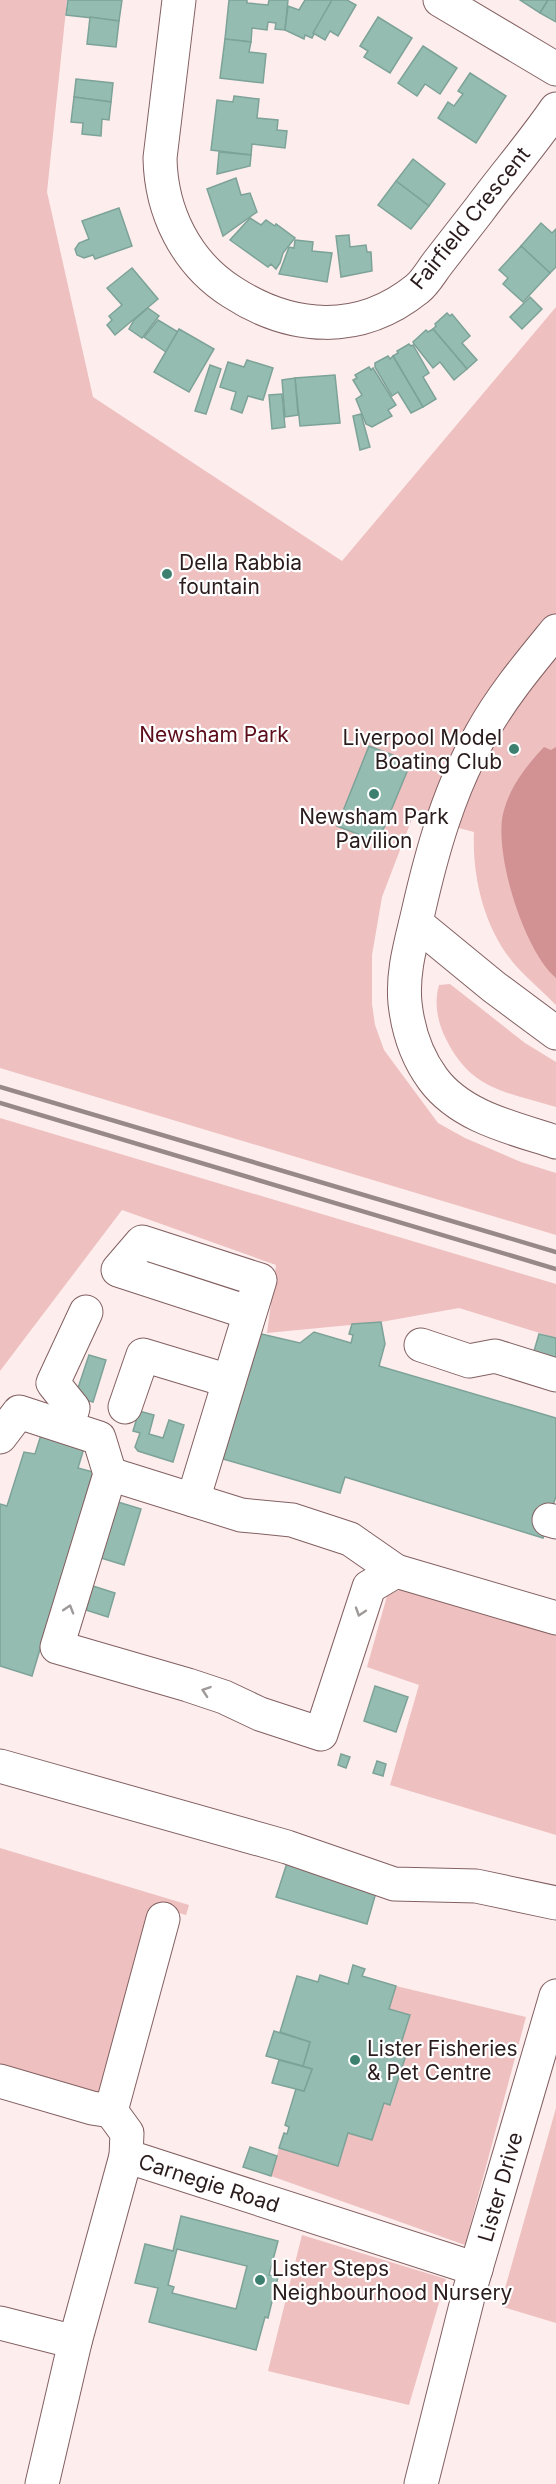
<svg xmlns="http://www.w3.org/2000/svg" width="556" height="2484" font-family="Inter,sans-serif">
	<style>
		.green { fill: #eec0c0 }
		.water { fill: #d29192 }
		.building { fill: #95bcb1; stroke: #7da399; stroke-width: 1.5; fill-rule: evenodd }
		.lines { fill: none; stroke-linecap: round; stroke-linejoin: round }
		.minor-casing { stroke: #836061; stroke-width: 35 }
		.minor { stroke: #fff; stroke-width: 33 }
		.rail { stroke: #988989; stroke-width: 4.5 }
		.oneway { stroke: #9f9999 }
		.poi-dot { fill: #3e8070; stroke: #fff; stroke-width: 2 }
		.labels { text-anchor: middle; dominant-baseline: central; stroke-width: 4.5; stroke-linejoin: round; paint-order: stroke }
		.street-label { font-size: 21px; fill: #2a1c1c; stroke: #fff }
		.poi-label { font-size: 21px; fill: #2a1c1c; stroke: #fff; text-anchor: start }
		.park-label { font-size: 21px; fill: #5b0d1a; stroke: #fff }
	</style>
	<rect width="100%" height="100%" fill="#fdeded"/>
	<g class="green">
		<path d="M0 0H67L47 192 93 397 342 561 556 307V1005C543 992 528 979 516 966 485 930 472 879 474 832L413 816 382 897 372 955V1004L375 1025 384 1050 438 1123 465 1138 521 1162 556 1173V1235L0 1068Z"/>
		<path d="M450 984 525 1043 556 1062V1107C506 1092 471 1090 446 1039 437 1021 434 1003 439 985Z"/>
		<path d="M0 1118 556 1284V1338L459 1308 381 1322 267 1333 276 1265 122 1210 0 1371Z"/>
		<path d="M405 1587 556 1635V1835L390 1785 419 1685 367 1667 387 1596Z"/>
		<path d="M0 1848 189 1905 186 1915 154 1906 97 2099 0 2071Z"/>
		<path d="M396 1986 526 2017 465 2245 271 2176 279 2148 338 2165 348 2133 372 2140 384 2103 391 2105 406 2055 398 2053 410 2015 389 2009Z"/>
		<path d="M556 2108V2323L500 2306Z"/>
		<path d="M302 2235 446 2279 409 2405 268 2371Z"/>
	</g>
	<path class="water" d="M544 747 551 750 556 747V978C524 951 494 854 503 814 509 788 526 766 544 747Z"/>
	<g class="building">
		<path d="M68 0H122L119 21 66 15Z"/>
		<path d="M229 0H247V3L268 5 269 0H288L285 30 275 29 276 23 268 22 267 30 252 28 251 42 225 39Z"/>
		<path d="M305 0H332L312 38 305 35 304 39 285 30 288 6 299 10Z"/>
		<path d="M332 0H347L356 5 338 36 330 31 325 40 313 33Z"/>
		<path d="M520 0H548L540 13Z"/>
		<path d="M548 0H556V22L540 13Z"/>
		<path d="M90 17 119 21 116 47 87 44Z"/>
		<path d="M378 17 412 38 390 73 364 57 368 51 360 46Z"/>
		<path d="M225 39 251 42 249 52 266 54 263 83 220 78Z"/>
		<path d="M423 46 457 68 440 94 425 84 417 96 398 83Z"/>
		<path d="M470 73 506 96 476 143 438 118 448 102 454 106 463 94 458 91Z"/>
		<path d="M76 79 113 83 111 102 74 97Z"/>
		<path d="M234 96 259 99 257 118 278 120 277 130 287 131 285 148 252 144 251 155 211 150 217 100 233 102Z"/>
		<path d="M74 97 111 102 109 120 102 119 101 136 82 134 83 123 71 122Z"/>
		<path d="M219 152 251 155 250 166 217 174Z"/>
		<path d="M413 159 445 184 429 206 396 181Z"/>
		<path d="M236 178 241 195 250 193 257 212 223 236 207 189Z"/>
		<path d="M396 181 429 206 411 229 378 205Z"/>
		<path d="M119 208 132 246 95 259 93 255 84 258 77 255 75 249 79 243 89 239 82 221Z"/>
		<path d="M250 218 261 225 266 220 275 226 276 224 295 238 283 253 280 263 276 269 271 264 268 267 230 240Z"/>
		<path d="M541 223 552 233 556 229V267L550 273 521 246Z"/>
		<path d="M349 235 350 247 366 245 367 252H371L372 271 341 277 336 236Z"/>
		<path d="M295 240 313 242 312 251 332 253 327 282 279 274 289 247 294 248Z"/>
		<path d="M521 246 550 273 523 302 503 284 508 278 499 270Z"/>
		<path d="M132 268 158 299 115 335 107 325 112 320 109 316 122 305 107 288Z"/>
		<path d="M530 297 542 309 522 329 510 317Z"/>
		<path d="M148 308 159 316 142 338 129 329 134 320Z"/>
		<path d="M447 313 450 316 452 314 470 336 462 343 477 360 467 369 433 329 436 326 435 324Z"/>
		<path d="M158 320 178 332 166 352 144 337Z"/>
		<path d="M179 329 214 349 189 392 154 372Z"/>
		<path d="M433 329 467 369 454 380 440 362 433 368 414 344 413 342 426 330 428 332Z"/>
		<path d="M409 344 411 346 413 345 429 373 423 377 436 399 423 407 393 356 398 353 397 351Z"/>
		<path d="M388 356 390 359 393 356 423 407 411 413 398 392 392 396 375 367V363Z"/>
		<path d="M247 360 273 368 263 400 248 396 242 413 231 409 236 392 220 387 228 362 244 367Z"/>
		<path d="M210 365 221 369 206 414 195 411Z"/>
		<path d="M369 367 371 370 373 368 396 405 388 410 392 416 372 427 366 424 356 399 362 395 353 380 357 378 355 375Z"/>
		<path d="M335 375 340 423 300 426 295 378Z"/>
		<path d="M295 378 298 415 285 417 282 380Z"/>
		<path d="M282 394 285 427 272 429 269 395Z"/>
		<path d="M361 414 370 447 360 450 353 416Z"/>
		<path d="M513 743 520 747 515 756 508 752Z"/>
		<path d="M369 746 411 762 378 842 337 826Z"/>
		<path d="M381 1322 385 1344 379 1366 556 1418V1496L543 1538 345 1477 340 1493 223 1459 261 1334 300 1343 314 1332 351 1343 353 1335 349 1334 352 1324Z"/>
		<path d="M539 1334 556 1338V1366L532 1358Z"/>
		<path d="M89 1355 106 1360 93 1402 75 1397Z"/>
		<path d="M139 1411 154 1415 149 1434 163 1438 169 1420 184 1425 173 1462 138 1451 135 1447 140 1433 133 1431Z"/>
		<path d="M41 1435 84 1448 78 1468 93 1472 32 1676 0 1666V1504L7 1506 24 1452 35 1454Z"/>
		<path d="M118 1502 141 1509 124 1565 101 1558Z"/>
		<path d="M93 1586 115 1593 108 1617 86 1610Z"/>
		<path d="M375 1686 408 1697 396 1732 364 1721Z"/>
		<path d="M341 1754 350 1757 346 1768 338 1765Z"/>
		<path d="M377 1761 386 1764 383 1776 373 1773Z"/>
		<path d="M287 1863 377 1889 367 1924 276 1897Z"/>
		<path d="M353 1965 365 1969 362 1976 396 1986 389 2009 410 2015 398 2053 406 2055 390 2105 384 2103 372 2140 348 2133 338 2166 279 2148 284 2133 287 2134 289 2127 285 2125 296 2089 304 2091 312 2069 303 2066 310 2042 280 2032 297 1976 318 1982 320 1975 348 1984Z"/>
		<path d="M274 2031 310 2042 303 2066 266 2056Z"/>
		<path d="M279 2060 312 2069 304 2091 272 2083Z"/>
		<path d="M250 2147 277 2156 271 2176 243 2167Z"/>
		<path d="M181 2216 278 2241 269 2275 278 2277 268 2318 265 2317 256 2350 149 2322 158 2288 135 2283 145 2244 173 2251ZM177 2249 247 2266 236 2309 172 2293 174 2287 168 2285Z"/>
	</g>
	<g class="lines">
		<defs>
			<g id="minor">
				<path d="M179 0 160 158C161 212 186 263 232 292 292 331 360 335 417 289 425 283 431 272 437 264 451 246 465 228 479 210 504 176 532 144 556 109"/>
				<path d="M440 0 556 69"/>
				<path d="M556 631C529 664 502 696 481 734 449 790 432 851 418 913 411 943 402 972 405 1003 408 1031 416 1056 433 1079 461 1117 513 1128 556 1142"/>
				<path d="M416 923 494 987 556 1033"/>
				<path d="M421 1345 469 1361 495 1356 556 1375"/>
				<path d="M125 1407 143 1355 229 1381"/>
				<path d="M67 1427 73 1408 53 1383 86 1312"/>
				<path d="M0 1437 19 1412 99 1438 110 1474 57 1647 188 1685 224 1697 260 1714 321 1734 369 1587 396 1571"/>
				<path d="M110 1474 241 1515 292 1520 350 1539 396 1571 556 1618"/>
				<path d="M193 1500 260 1280 142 1242 118 1270 250 1313"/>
				<path d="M549 1520 556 1522"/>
				<path d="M0 1766 287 1847 394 1884 476 1886 556 1903"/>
				<path d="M0 2081 92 2108 111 2111"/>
				<path d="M126 2156 127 2133 111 2111 163 1919"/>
				<path d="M0 2323 75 2342"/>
				<path d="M42 2484 75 2342 126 2156 476 2269"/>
				<path d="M421 2484 470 2289 556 1996"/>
			</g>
		</defs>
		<use href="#minor" class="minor-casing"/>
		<use href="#minor" class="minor"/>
		<g class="rail">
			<path d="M0 1087 556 1252"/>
			<path d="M0 1103 556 1269"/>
		</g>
	</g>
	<defs><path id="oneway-chevron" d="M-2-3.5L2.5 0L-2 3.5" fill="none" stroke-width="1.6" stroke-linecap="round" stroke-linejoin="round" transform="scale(1.5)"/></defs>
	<g class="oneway">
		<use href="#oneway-chevron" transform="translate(69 1609) rotate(-73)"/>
		<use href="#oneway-chevron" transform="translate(360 1612) rotate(108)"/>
		<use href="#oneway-chevron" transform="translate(206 1691) rotate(-161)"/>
	</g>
	<g class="poi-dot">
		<circle cx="167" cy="574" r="6"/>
		<circle cx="514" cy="749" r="6"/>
		<circle cx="374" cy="794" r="6"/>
		<circle cx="355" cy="2060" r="6"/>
		<circle cx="260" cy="2280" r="6"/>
	</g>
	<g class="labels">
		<g class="street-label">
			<text transform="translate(470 218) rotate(-51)">Fairfield Crescent</text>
			<text transform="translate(209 2183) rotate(18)">Carnegie Road</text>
			<text transform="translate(500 2187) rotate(-74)">Lister Drive</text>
		</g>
		<g class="poi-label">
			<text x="179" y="562">Della Rabbia<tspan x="179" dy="24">fountain</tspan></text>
			<text x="502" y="737" text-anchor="end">Liverpool Model<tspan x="502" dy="24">Boating Club</tspan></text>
			<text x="374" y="816" text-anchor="middle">Newsham Park<tspan x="374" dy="24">Pavilion</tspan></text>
			<text x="367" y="2048">Lister Fisheries<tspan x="367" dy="24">&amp; Pet Centre</tspan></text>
			<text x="272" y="2268">Lister Steps<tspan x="272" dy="24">Neighbourhood Nursery</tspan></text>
		</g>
		<g class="park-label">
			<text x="214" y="734">Newsham Park</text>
		</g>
	</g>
</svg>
